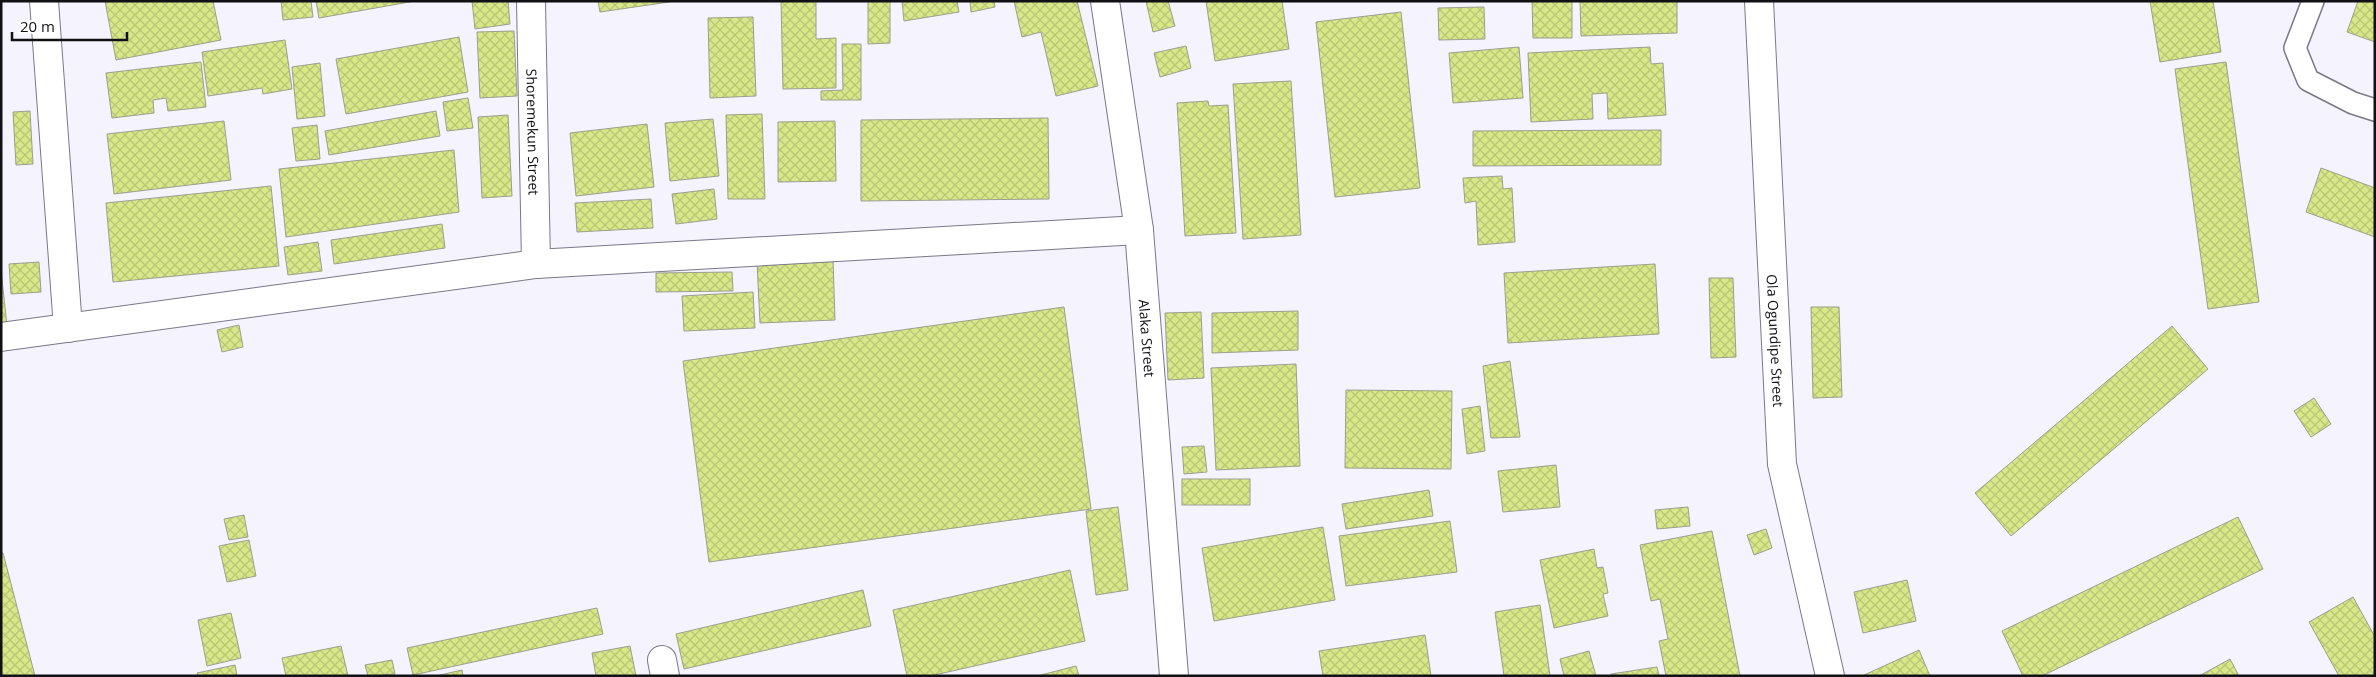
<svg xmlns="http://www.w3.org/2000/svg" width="2376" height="677" font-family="'Open Sans',sans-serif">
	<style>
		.building { fill: url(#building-cross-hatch); stroke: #9b9f8e }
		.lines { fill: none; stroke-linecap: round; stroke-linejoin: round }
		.lane-casing { stroke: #7a7888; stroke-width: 24 }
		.street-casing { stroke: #7a7888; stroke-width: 30 }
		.lane { stroke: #fff; stroke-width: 21 }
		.street { stroke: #fff; stroke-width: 28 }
		.labels { text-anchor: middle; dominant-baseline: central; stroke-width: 4; stroke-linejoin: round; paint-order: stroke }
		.street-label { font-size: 14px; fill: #101015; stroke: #fff }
	</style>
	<defs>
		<pattern id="building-cross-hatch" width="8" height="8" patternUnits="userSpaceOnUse" patternTransform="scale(1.25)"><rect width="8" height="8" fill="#d8e889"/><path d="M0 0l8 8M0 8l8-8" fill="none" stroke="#b8c675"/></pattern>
	</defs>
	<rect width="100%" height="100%" fill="#f4f3fe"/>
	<g class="building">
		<path d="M105 1H213L221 40 116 60Z"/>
		<path d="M281 1H311L313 17 283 20Z"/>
		<path d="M316 1H415L319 18Z"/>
		<path d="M472 1H508L510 24 475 29Z"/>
		<path d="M598 1H676L600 12Z"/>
		<path d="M781 1H816V39L836 38V88L783 89Z"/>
		<path d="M868 1H890V43L868 44Z"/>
		<path d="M902 1H957L959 12 904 21Z"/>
		<path d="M970 1H994L995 7 971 12Z"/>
		<path d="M1014 1H1077L1098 86 1056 96 1041 32 1022 37Z"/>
		<path d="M1146 1H1168L1175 26 1153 32Z"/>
		<path d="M1206 1H1282L1289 49 1215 61Z"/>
		<path d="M1532 1H1572V38H1533Z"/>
		<path d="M1580 1H1677V33L1581 36Z"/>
		<path d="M2150 1H2213L2221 52 2160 62Z"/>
		<path d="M2358 1H2375V42L2347 32Z"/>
		<path d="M1484 7 1485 39 1439 40 1438 8Z"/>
		<path d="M1401 12 1420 188 1335 197 1316 22Z"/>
		<path d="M753 17 756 96 710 98 708 18Z"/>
		<path d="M514 31 517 96 480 98 477 32Z"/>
		<path d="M459 37 468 92 346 114 336 59Z"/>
		<path d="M285 40 292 89 263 94 262 88 208 96 202 52Z"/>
		<path d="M842 44H861V100H821V91L843 90Z"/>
		<path d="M1186 46 1191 68 1160 77 1154 53Z"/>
		<path d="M1519 47 1523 98 1453 103 1449 53Z"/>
		<path d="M1650 47 1651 64 1663 63 1666 115 1608 119 1607 93 1592 94 1593 119 1531 122 1528 53Z"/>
		<path d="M201 62 206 107 168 111 166 98 153 100 154 113 112 118 106 73Z"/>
		<path d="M2226 62 2259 302 2208 309 2175 69Z"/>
		<path d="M320 63 325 116 297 119 292 67Z"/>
		<path d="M1291 81 1301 235 1243 239 1233 84Z"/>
		<path d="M468 98 473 128 447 131 443 102Z"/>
		<path d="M1208 101 1209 106 1228 105 1236 233 1185 236 1177 103Z"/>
		<path d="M30 111 33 164 16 165 13 112Z"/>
		<path d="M436 111 440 136 329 155 325 131Z"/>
		<path d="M762 114 765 199H728L726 115Z"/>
		<path d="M508 115 512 196 482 198 478 117Z"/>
		<path d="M1048 118 1049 199 861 201V120Z"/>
		<path d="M713 119 719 176 670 181 665 123Z"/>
		<path d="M224 121 231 180 114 194 107 134Z"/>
		<path d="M835 121 836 181 778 182V122Z"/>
		<path d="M647 124 654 187 576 196 570 133Z"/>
		<path d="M317 125 320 159 296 161 292 128Z"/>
		<path d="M1661 130V165L1473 166V131Z"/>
		<path d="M454 150 459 212 286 237 279 169Z"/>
		<path d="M2321 168 2375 188V237L2306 212Z"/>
		<path d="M1502 176 1503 189 1512 188 1515 242 1478 245 1476 201 1465 203 1463 178Z"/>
		<path d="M271 186 279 266 113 282 106 203Z"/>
		<path d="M714 189 717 219 676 224 672 194Z"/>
		<path d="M651 199 653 228 577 232 575 203Z"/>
		<path d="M442 224 445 248 334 264 331 240Z"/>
		<path d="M318 242 322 271 288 275 284 247Z"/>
		<path d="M833 259 835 320 760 323 757 262Z"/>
		<path d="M39 262 41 292 11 294 9 264Z"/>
		<path d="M1655 264 1659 334 1508 343 1504 273Z"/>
		<path d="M1 270 7 326 1 327Z"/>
		<path d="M732 272 733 291 656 292V273Z"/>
		<path d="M1709 278H1733L1736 357 1711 358Z"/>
		<path d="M753 292 755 328 684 331 682 296Z"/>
		<path d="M1064 307 1091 509 709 562 683 361Z"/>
		<path d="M1811 307H1839L1842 397 1813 398Z"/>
		<path d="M1298 311V350L1212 353V313Z"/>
		<path d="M1201 312 1204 378 1168 380 1165 313Z"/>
		<path d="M239 325 243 347 222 352 217 330Z"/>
		<path d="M2172 326 2208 369 2011 536 1975 493Z"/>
		<path d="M1510 361 1520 437 1491 438 1483 366Z"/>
		<path d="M1296 364 1300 466 1216 470 1211 368Z"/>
		<path d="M1346 390 1452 391 1451 469 1345 468Z"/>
		<path d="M2314 398 2331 424 2311 437 2294 411Z"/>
		<path d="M1480 406 1485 451 1467 454 1462 409Z"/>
		<path d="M1204 446 1207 472 1184 474 1182 447Z"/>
		<path d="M1556 465 1560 507 1503 512 1498 471Z"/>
		<rect x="1182" y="479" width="68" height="26"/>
		<path d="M1429 490 1433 516 1346 529 1342 504Z"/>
		<path d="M1118 507 1128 590 1096 595 1086 511Z"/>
		<path d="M1688 507 1690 526 1657 529 1655 510Z"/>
		<path d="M244 515 248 537 229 540 224 519Z"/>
		<path d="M2238 517 2263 569 2042 676H2023L2002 631Z"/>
		<path d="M1450 521 1457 572 1346 586 1339 536Z"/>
		<path d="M1323 527 1335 600 1214 621 1202 548Z"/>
		<path d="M1766 529 1772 548 1754 555 1747 535Z"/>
		<path d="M1712 531 1740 676H1666L1659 641 1668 639 1660 599 1651 601 1640 545Z"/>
		<path d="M249 540 256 576 227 582 219 546Z"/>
		<path d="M1594 549 1597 568 1603 567 1608 593 1603 594 1608 616 1554 628 1540 560Z"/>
		<path d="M1 553H3L35 676H1Z"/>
		<path d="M1070 570 1085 641 930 676H907L893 610Z"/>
		<path d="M1907 580 1916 621 1863 633 1854 592Z"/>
		<path d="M863 590 871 626 684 669 676 634Z"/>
		<path d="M2353 597 2375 637V676H2339L2309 622Z"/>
		<path d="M1540 605 1550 676H1504L1495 612Z"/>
		<path d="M597 608 603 634 413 675 407 648Z"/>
		<path d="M231 613 241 658 207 666 198 620Z"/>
		<path d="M1425 635 1431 676H1323L1319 651Z"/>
		<path d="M341 646 348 676H286L282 658Z"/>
		<path d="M630 646 636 676H596L592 653Z"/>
		<path d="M1919 650 1930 676H1862Z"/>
		<path d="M1589 651 1596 676H1564L1560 659Z"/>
		<path d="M2230 659 2239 676H2199Z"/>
		<path d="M392 660 395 674 368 676 365 665Z"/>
		<path d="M235 665 237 676H198L197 673Z"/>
		<path d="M1076 666 1079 676H1037Z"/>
		<path d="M1657 667 1659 676H1611V674Z"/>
		<path d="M462 670 463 676H436Z"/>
	</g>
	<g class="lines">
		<defs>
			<path id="lane" d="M2313 1 2295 48 2308 80 2353 103 2375 110"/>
			<g id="street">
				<path d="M44 1 68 328"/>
				<path id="s1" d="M531 1 536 264"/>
				<path id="s2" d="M1105 1 1139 230 1174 676"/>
				<path id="s3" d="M1759 1 1782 464 1830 676"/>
				<path d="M1 337 536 264 1139 230"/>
				<path d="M662 660 665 676"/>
			</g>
		</defs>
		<use href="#lane" class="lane-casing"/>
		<use href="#street" class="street-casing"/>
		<use href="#lane" class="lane"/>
		<use href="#street" class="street"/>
	</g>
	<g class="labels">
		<g class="street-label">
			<text stroke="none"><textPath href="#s1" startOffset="131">Shoremekun Street</textPath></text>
			<text stroke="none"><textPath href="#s2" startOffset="340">Alaka Street</textPath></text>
			<text stroke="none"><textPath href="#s3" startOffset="340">Ola Ogundipe Street</textPath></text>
		</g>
	</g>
	<rect width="2376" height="677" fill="none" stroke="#101015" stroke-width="5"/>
	<path d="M12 32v8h115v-8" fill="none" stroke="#101015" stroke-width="2.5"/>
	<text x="20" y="32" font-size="15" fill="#101015" stroke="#ffffff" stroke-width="4" paint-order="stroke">20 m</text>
</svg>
